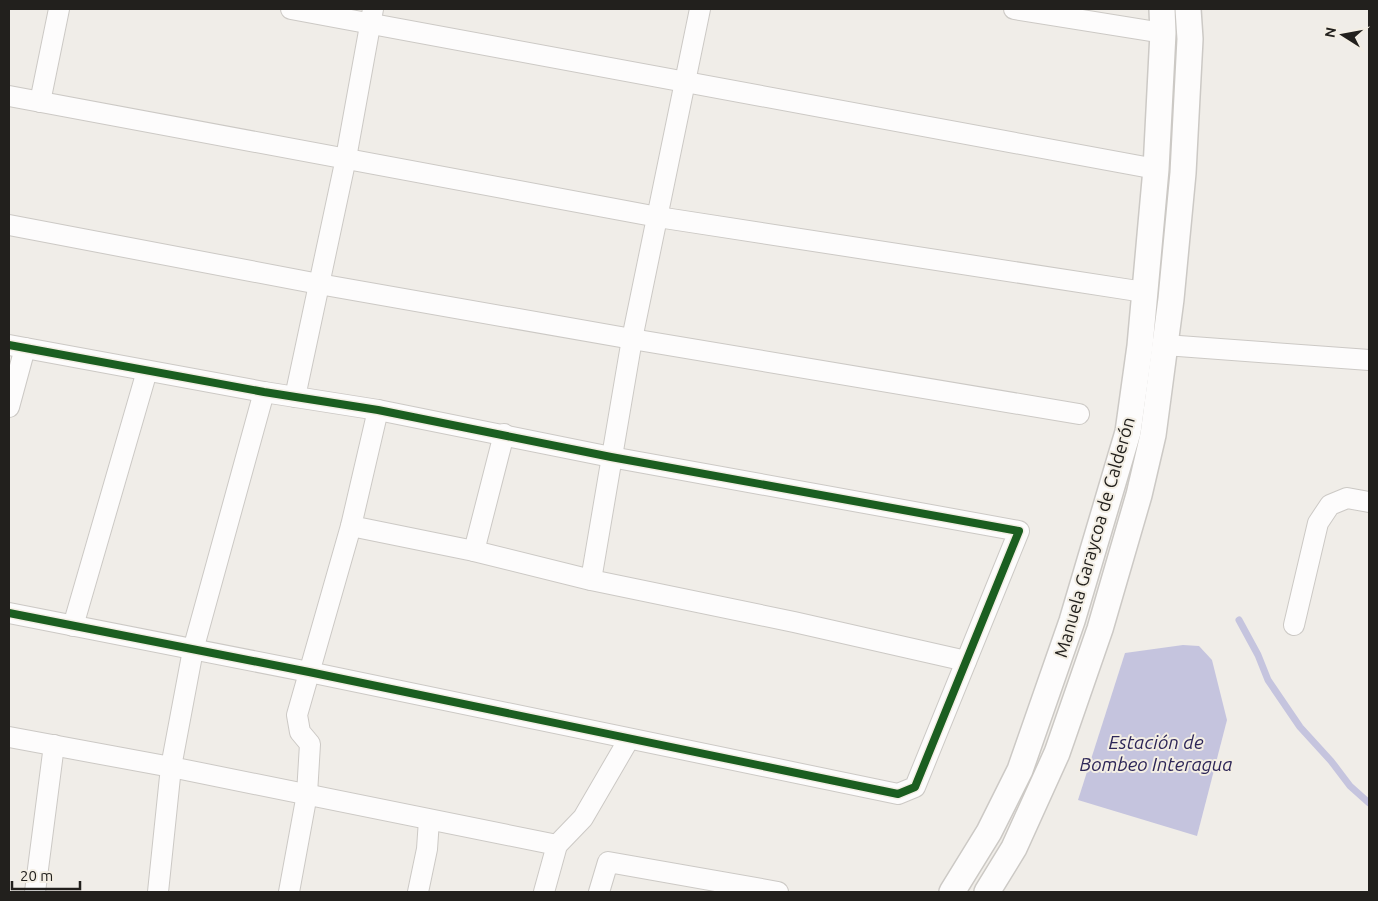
<svg xmlns="http://www.w3.org/2000/svg" width="1378" height="901" font-family="Ubuntu,sans-serif">
	<style>
		.water { fill: #c5c4de }
		.lines { fill: none; stroke-linecap: round; stroke-linejoin: round }
		.stream { stroke: #c5c4de; stroke-width: 7 }
		.minor-casing { stroke: #ccc9c5; stroke-width: 22 }
		.tertiary-casing { stroke: #ccc9c5; stroke-width: 28 }
		.minor { stroke: #fdfcfc; stroke-width: 20 }
		.tertiary { stroke: #fdfcfc; stroke-width: 25 }
		.cycleway-casing { stroke: #f3eee4; stroke-width: 11 }
		.cycleway { stroke: #1b5e20; stroke-width: 8 }
		.labels { text-anchor: middle; dominant-baseline: central; stroke-width: 4; stroke-linejoin: round; paint-order: stroke }
		.street-label { font-size: 18px; fill: #22201d; stroke: #f3eee4 }
		.water-label { font-size: 19px; font-style: italic; fill: #2e2758; stroke: #f3eee4 }
	</style>
	<rect width="100%" height="100%" fill="#f0ede8"/>
	<path class="water" d="M1183 645 1199 646 1212 660 1227 720 1197 836 1078 800 1125 653Z"/>
	<g class="lines">
		<path class="stream" d="M1239 620 1258 655 1268 680 1300 727 1331 761 1350 786 1369 803"/>
		<defs>
			<g id="minor">
				<path d="M291 9 1156 169"/>
				<path d="M1014 9 1163 33"/>
				<path d="M9 96 658 217 1144 292"/>
				<path d="M40 102 59 9"/>
				<path d="M9 225 319 284 632 339 1079 414"/>
				<path d="M9 345 264 392 378 410 611 457 1019 531 915 787 898 794 309 672 9 613"/>
				<path d="M1165 345 1369 360"/>
				<path d="M295 397 346 158 373 9"/>
				<path d="M9 407 25 348"/>
				<path d="M351 526 474 551 591 580 794 622 966 661"/>
				<path d="M474 551 504 434"/>
				<path d="M591 580 632 339 700 9"/>
				<path d="M1294 625 1318 523 1330 505 1347 498 1369 502"/>
				<path d="M73 626 147 371"/>
				<path d="M9 737 171 767 557 845"/>
				<path d="M35 892 54 745"/>
				<path d="M158 892 171 767 193 650 264 392"/>
				<path d="M289 892 307 794 310 744 300 732 297 715 351 526 378 410"/>
				<path d="M418 892 427 849 429 820"/>
				<path d="M544 892 557 845 583 818 629 739"/>
				<path d="M599 892 608 862 778 892"/>
			</g>
			<g id="tertiary">
				<path d="M952 892 989 832 1020 770 1072 621 1128 432 1140 346 1156 169 1163 33 1162 9"/>
				<path d="M987 892 1014 848 1057 753 1100 629 1139 495 1153 435 1171 299 1183 173 1190 39 1188 9"/>
			</g>
		</defs>
		<use href="#minor" class="minor-casing"/>
		<use href="#tertiary" class="tertiary-casing"/>
		<use href="#minor" class="minor"/>
		<use href="#tertiary" class="tertiary"/>
		<defs>
			<path id="cycleway" d="M9 345 264 392 378 410 611 457 1019 531 915 787 898 794 309 672 9 613"/>
		</defs>
		<use href="#cycleway" class="cycleway-casing"/>
		<use href="#cycleway" class="cycleway"/>
	</g>
	<g class="labels">
		<g class="street-label">
			<text transform="translate(1094 537) rotate(-74)">Manuela Garaycoa de Calderón</text>
		</g>
		<g class="water-label">
			<text x="1156" y="742">Estación de<tspan x="1156" dy="22">Bombeo Interagua</tspan></text>
		</g>
	</g>
	<rect width="1378" height="901" fill="none" stroke="#22201d" stroke-width="20"/>
	<g transform="translate(1343 35) rotate(281)" stroke="#f3eee4" stroke-width="4" paint-order="stroke">
	<path d="M0-4L9 19L0 12L-9 19Z" fill="#22201d"/>
	<text y="-8" font-size="14" font-weight="bold" text-anchor="middle" fill="#22201d">N</text>
	</g>
	<path d="M12 881v8h68v-8" fill="none" stroke="#22201d" stroke-width="2.5"/>
	<text x="20" y="881" font-size="15" fill="#22201d" stroke="#f3eee4" stroke-width="4" paint-order="stroke">20 m</text>
</svg>
